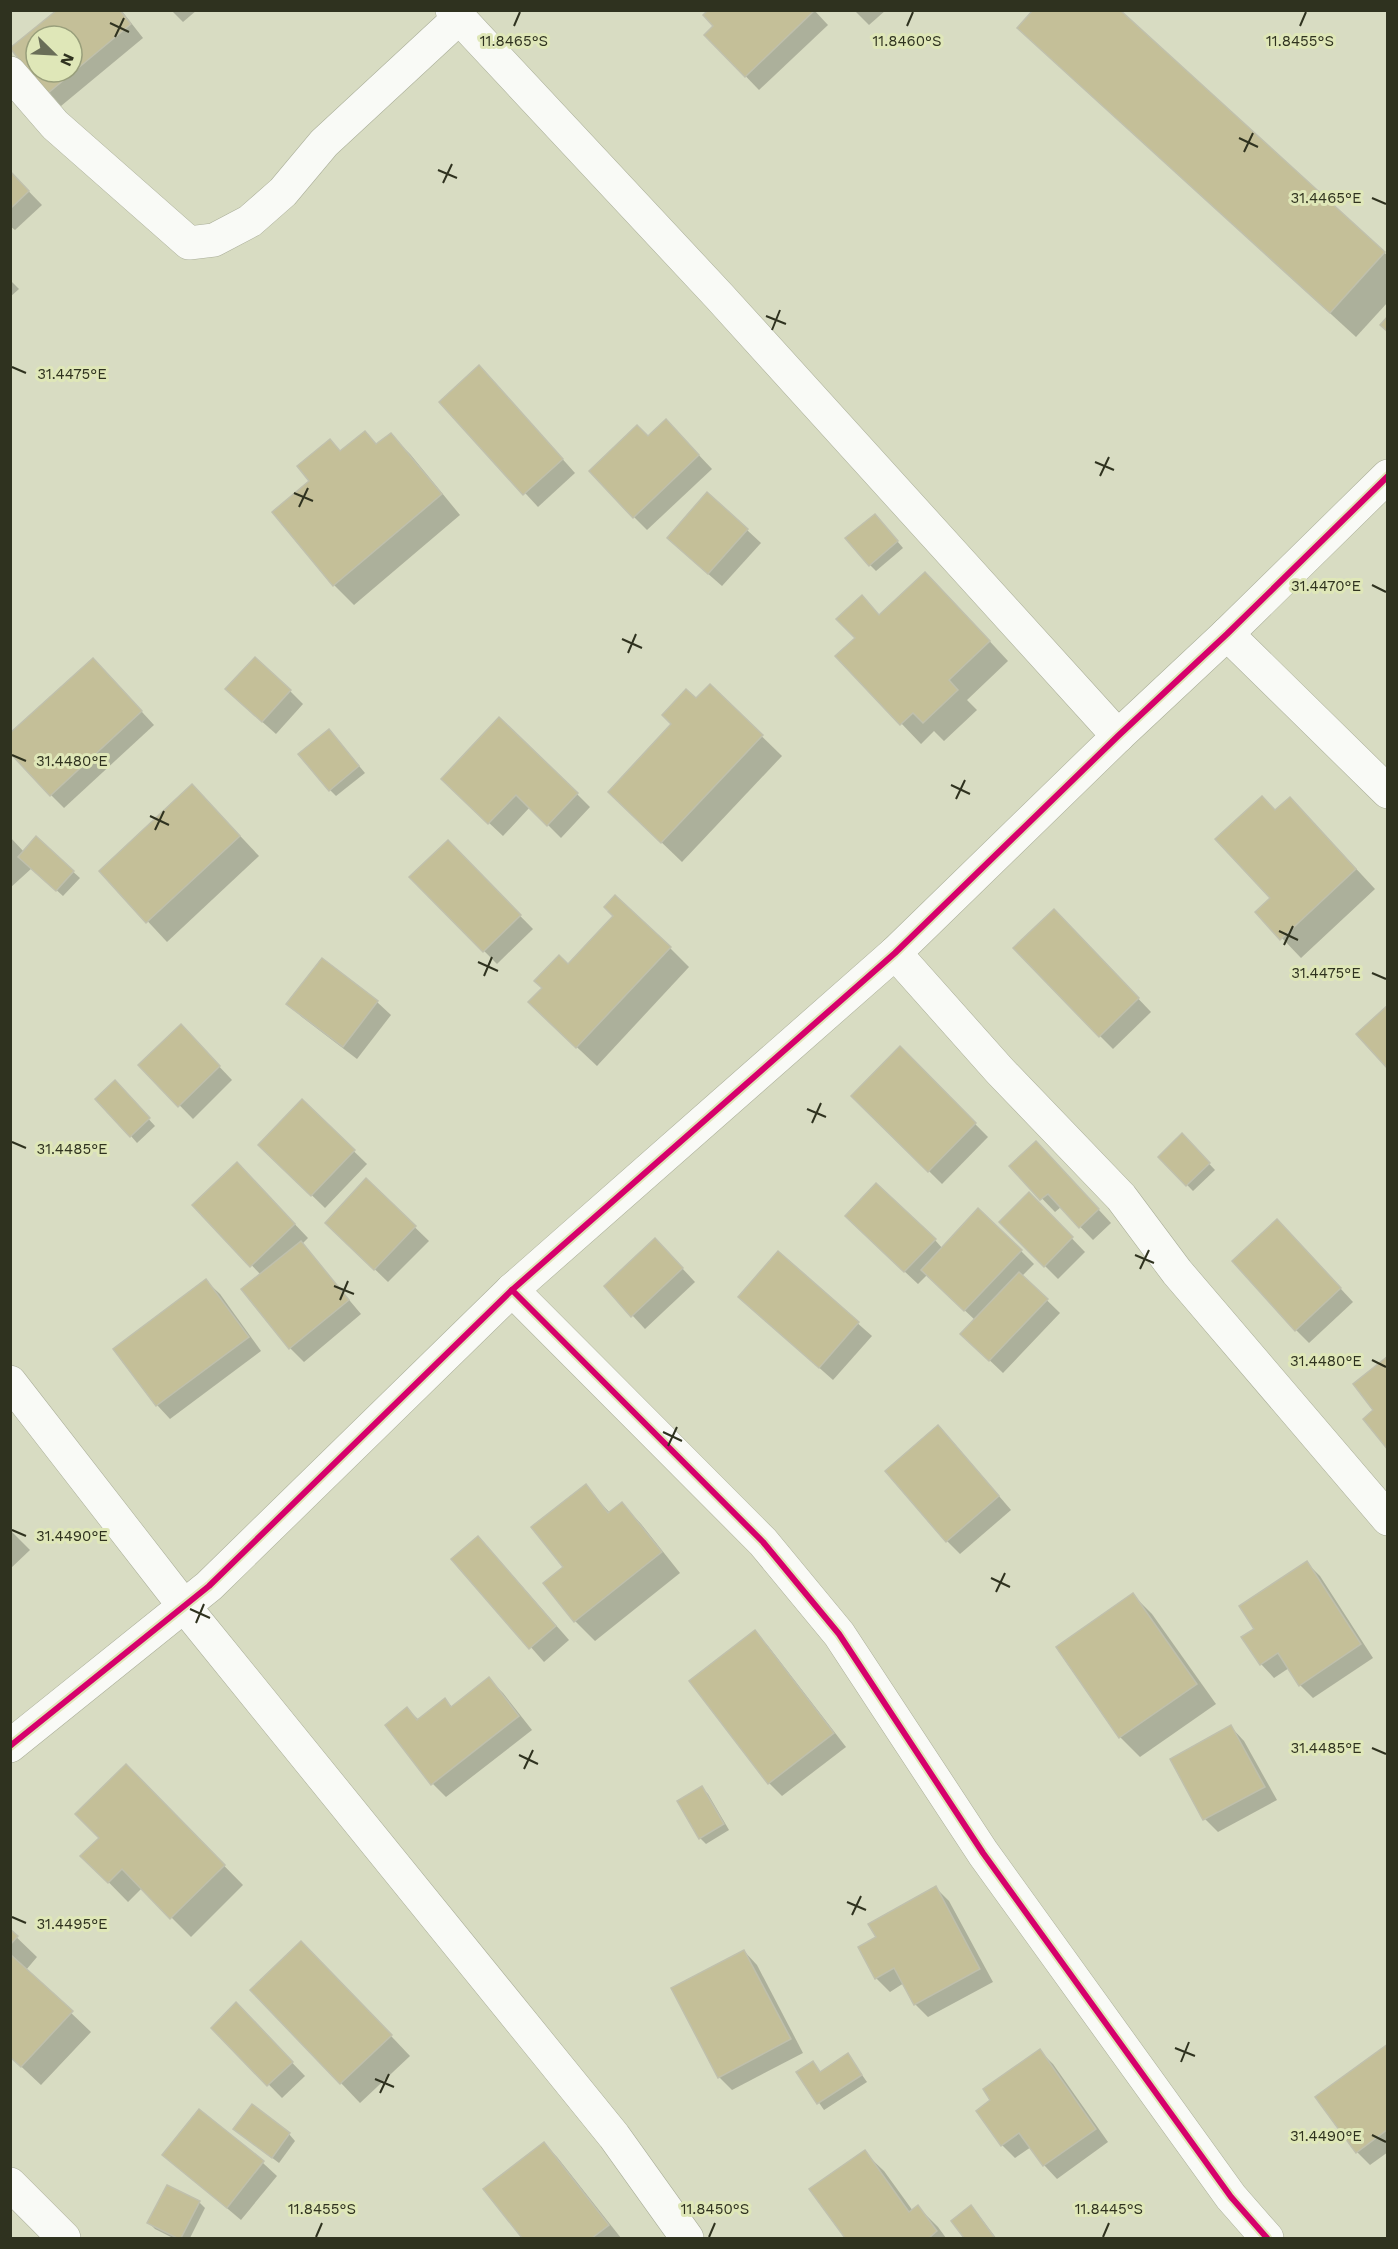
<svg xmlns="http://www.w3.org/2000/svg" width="1398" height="2249" font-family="'Work Sans',sans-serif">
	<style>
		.shadow { fill: #0003; fill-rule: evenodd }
		.building { fill: #c4bf98; stroke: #c0c0ac; stroke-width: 1.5; fill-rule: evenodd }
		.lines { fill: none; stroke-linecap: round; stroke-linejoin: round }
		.minor-casing { stroke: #aaae99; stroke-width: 34 }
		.minor { stroke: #f9faf6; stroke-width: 33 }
		.cycleway-casing { stroke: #dfe7b8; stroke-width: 10 }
		.cycleway { stroke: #d6006c; stroke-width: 6 }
		.ticks { fill: none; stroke: #2f321f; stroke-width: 2 }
		.ticks-label { font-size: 15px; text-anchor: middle; fill: #2f321f; stroke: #dfe7b8; stroke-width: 6; stroke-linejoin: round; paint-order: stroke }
	</style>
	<rect width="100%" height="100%" fill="#d8dcc2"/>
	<g class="shadow">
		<path d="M59 10H121L143 38 61 106 12 49ZM36 36H72V72H36Z"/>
		<path d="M171 10H197L183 22Z"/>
		<path d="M814 10 828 25 759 90 706 35 716 26Z"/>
		<path d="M854 10H886L869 25Z"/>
		<path d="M1117 10 1388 256V302L1356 337 1019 28Z"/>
		<path d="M10 172 42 205 15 230 10 226Z"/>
		<path d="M10 280 19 289 10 297Z"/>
		<path d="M492 380 575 473 538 507 441 402Z"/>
		<path d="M365 433 377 445 390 435 410 454 460 515 354 605 334 585 274 512Z"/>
		<path d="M679 434 712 469 647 530 634 517 648 438Z"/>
		<path d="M881 522 903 548 876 571 870 565Z"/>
		<path d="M747 530 761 543 722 586 682 551Z"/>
		<path d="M945 593 1008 661 967 700 977 710 944 741 934 731 921 744 838 657 857 638 862 597 880 616Z"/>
		<path d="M106 673 154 725 64 808 51 795Z"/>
		<path d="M710 686 782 756 682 862 630 812 696 700Z"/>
		<path d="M290 691 303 704 276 734 240 702Z"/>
		<path d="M335 737 365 773 336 796 330 790Z"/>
		<path d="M456 792 577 794 590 807 561 838 530 807 503 836Z"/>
		<path d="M212 806 259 856 167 942 101 871Z"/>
		<path d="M1276 812 1309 818 1375 889 1301 958 1257 912 1272 898Z"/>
		<path d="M10 837 24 852 36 838 80 878 63 896 32 868 10 888Z"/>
		<path d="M448 842 533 929 497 964 411 877Z"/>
		<path d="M1067 924 1151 1012 1113 1049 1100 1036Z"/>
		<path d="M670 948 689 967 597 1066 550 1022 543 988 568 966Z"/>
		<path d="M322 960 377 1002 391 1015 357 1059 302 1017 288 1004Z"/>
		<path d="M194 1040 232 1080 193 1119 140 1065Z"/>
		<path d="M900 1048 988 1137 942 1184 853 1096Z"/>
		<path d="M121 1089 155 1126 137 1143 131 1136Z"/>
		<path d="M302 1101 367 1164 325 1208 260 1145Z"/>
		<path d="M1182 1135 1215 1170 1193 1191 1160 1157Z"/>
		<path d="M1049 1156 1111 1223 1093 1240 1061 1207 1055 1212 1011 1166Z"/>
		<path d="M250 1177 308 1238 302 1244 361 1314 304 1362 290 1348 243 1290 261 1275 194 1205Z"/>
		<path d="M366 1180 429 1241 388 1282 327 1223Z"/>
		<path d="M1029 1194 1085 1252 1058 1279 1001 1222Z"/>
		<path d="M860 1230 935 1240 943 1249 1021 1251 1034 1264 1022 1276 1060 1313 1003 1373 962 1334 975 1320 927 1275 918 1284Z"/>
		<path d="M1290 1234 1353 1302 1309 1343 1296 1330Z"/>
		<path d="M668 1253 695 1282 645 1329 632 1315Z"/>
		<path d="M778 1253 872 1336 833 1380 740 1297Z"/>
		<path d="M206 1281 220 1294 261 1351 170 1419 157 1405 115 1350Z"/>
		<path d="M951 1440 1011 1510 960 1554 947 1541Z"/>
		<path d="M585 1486 610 1513 622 1504 641 1524 680 1573 595 1641 575 1621 565 1568Z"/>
		<path d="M10 1530 30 1550 10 1569Z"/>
		<path d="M491 1551 569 1640 544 1662 453 1559Z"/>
		<path d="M1307 1563 1320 1576 1373 1658 1313 1698 1300 1685 1289 1668 1274 1678 1261 1664 1256 1629Z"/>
		<path d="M1133 1595 1152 1614 1216 1704 1140 1757 1120 1737 1058 1647Z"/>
		<path d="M755 1632 768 1646 846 1747 782 1796 769 1783Z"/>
		<path d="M489 1679 503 1693 532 1730 446 1797 433 1784 407 1709 419 1720 445 1700 453 1708Z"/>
		<path d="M1231 1727 1244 1741 1277 1800 1218 1832 1205 1819Z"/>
		<path d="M126 1766 243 1885 191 1937 142 1888 128 1902 83 1856 101 1838Z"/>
		<path d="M702 1788 708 1794 729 1830 706 1844 700 1838Z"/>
		<path d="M936 1888 949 1901 993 1982 928 2017 915 2004 904 1983 890 1992 876 1978 860 1947 878 1938Z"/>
		<path d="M10 1931 37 1957 26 1970 91 2032 41 2085 10 2056Z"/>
		<path d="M744 1951 757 1965 803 2053 732 2090 719 2077Z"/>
		<path d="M321 1962 410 2056 360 2103 341 2083Z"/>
		<path d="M249 2018 305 2076 282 2098 213 2028Z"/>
		<path d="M1388 2045V2152L1370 2165 1357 2152Z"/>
		<path d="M1040 2051 1053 2064 1108 2142 1057 2179 1044 2165 1031 2147 1015 2158 1002 2145 992 2101Z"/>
		<path d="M848 2055 867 2082 824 2110 798 2072 813 2063 821 2073Z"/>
		<path d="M199 2111 263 2163 277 2176 241 2220 164 2155Z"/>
		<path d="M289 2134 295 2141 279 2163 242 2135Z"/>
		<path d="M544 2144 557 2157 621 2238H523L486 2189Z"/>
		<path d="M864 2152 884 2171 913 2211 918 2207 938 2227 946 2238H847L811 2190Z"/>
		<path d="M199 2202 205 2208 190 2238H173L155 2229 149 2223Z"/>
		<path d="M971 2207 977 2213 996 2238H966L953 2221Z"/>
	</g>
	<g class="building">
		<path d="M57 10H120L131 24 47 94 10 48ZM36 36H72V72H36Z"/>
		<path d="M708 10H815L745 77 704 35 713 26 703 15Z"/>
		<path d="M1033 10H1120L1385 252 1330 313 1017 28Z"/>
		<path d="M10 171 29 191 10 209Z"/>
		<path d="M1388 316V332L1380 325Z"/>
		<path d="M479 365 563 459 523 495 439 402Z"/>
		<path d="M666 419 699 455 633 518 589 471 637 425 648 436Z"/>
		<path d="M365 431 376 444 391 433 442 494 333 586 272 512 309 481 297 466 330 439 340 451Z"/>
		<path d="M707 492 748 529 708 574 667 538Z"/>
		<path d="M875 514 898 541 869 566 845 538Z"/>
		<path d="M925 572 990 641 949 680 958 690 923 723 913 713 900 725 835 656 855 638 836 619 862 595 879 615Z"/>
		<path d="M255 657 291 690 262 722 225 689Z"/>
		<path d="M93 658 142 711 50 796 10 753V733Z"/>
		<path d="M710 684 763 735 661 843 608 792 671 724 662 715 686 689 696 698Z"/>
		<path d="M499 717 578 793 547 826 516 795 488 824 441 779Z"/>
		<path d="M329 729 359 766 329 791 298 754Z"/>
		<path d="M192 784 240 836 146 923 99 871Z"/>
		<path d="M1262 796 1275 810 1290 797 1356 869 1280 940 1255 912 1270 898 1215 839Z"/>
		<path d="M36 836 74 871 56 891 18 857Z"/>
		<path d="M448 840 521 915 483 952 409 877Z"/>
		<path d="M615 895 671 947 576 1048 528 1002 542 988 534 981 559 955 568 964 613 916 604 907Z"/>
		<path d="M1054 909 1139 998 1099 1037 1013 948Z"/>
		<path d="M322 958 378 1001 343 1047 286 1004Z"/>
		<path d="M1388 1005V1069L1356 1034Z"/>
		<path d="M181 1024 220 1066 178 1107 138 1065Z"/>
		<path d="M900 1046 976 1123 928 1172 851 1096Z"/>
		<path d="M115 1080 150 1118 130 1137 95 1099Z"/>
		<path d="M302 1099 355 1150 311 1196 258 1145Z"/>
		<path d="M1182 1133 1210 1163 1186 1186 1158 1157Z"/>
		<path d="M1036 1141 1099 1209 1079 1228 1048 1194 1040 1200 1009 1166Z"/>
		<path d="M237 1162 295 1224 250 1267 192 1205Z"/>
		<path d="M366 1178 416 1226 374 1270 325 1223Z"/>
		<path d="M876 1183 936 1239 904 1272 845 1216Z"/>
		<path d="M1029 1192 1073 1237 1044 1267 999 1222Z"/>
		<path d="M978 1208 1022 1250 964 1311 921 1270Z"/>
		<path d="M1277 1219 1341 1288 1295 1331 1232 1261Z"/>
		<path d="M655 1238 683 1268 631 1317 604 1286Z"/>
		<path d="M301 1241 349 1300 289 1349 241 1289Z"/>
		<path d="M778 1251 859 1322 819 1368 738 1297Z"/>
		<path d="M1019 1272 1048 1299 989 1361 960 1334Z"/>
		<path d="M206 1279 249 1337 156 1406 113 1349Z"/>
		<path d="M1388 1356V1450L1363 1419 1373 1410 1353 1384Z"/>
		<path d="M938 1425 999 1496 946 1542 885 1471Z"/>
		<path d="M586 1484 608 1513 622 1502 662 1552 574 1622 543 1583 563 1567 531 1527Z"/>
		<path d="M478 1536 556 1626 529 1649 451 1559Z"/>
		<path d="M1307 1561 1361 1644 1299 1686 1278 1653 1260 1665 1241 1637 1254 1629 1239 1606Z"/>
		<path d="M1133 1593 1197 1684 1119 1738 1056 1647Z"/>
		<path d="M755 1630 834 1733 768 1784 689 1681Z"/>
		<path d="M489 1677 519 1716 431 1785 385 1725 407 1707 417 1720 445 1698 451 1707Z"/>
		<path d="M1231 1725 1265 1787 1203 1820 1170 1759Z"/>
		<path d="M126 1764 225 1865 170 1919 122 1869 108 1883 80 1856 99 1838 75 1814Z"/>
		<path d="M702 1786 724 1824 699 1839 677 1801Z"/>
		<path d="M936 1886 980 1969 914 2005 894 1968 875 1979 858 1947 876 1937 868 1924Z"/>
		<path d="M10 1929 18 1936 10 1945Z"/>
		<path d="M301 1941 392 2035 340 2084 250 1990Z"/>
		<path d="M744 1950 791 2039 718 2078 671 1988Z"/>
		<path d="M10 1954 73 2011 21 2067 10 2057Z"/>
		<path d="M236 2002 293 2062 267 2086 211 2028Z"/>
		<path d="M1388 2044V2129L1356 2153 1315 2097Z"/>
		<path d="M1040 2049 1096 2129 1043 2166 1019 2133 1001 2146 976 2111 990 2100 983 2089Z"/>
		<path d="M848 2053 862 2075 817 2104 796 2072 813 2061 820 2072Z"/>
		<path d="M252 2104 290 2133 272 2158 233 2129Z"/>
		<path d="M199 2109 264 2161 227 2208 162 2155Z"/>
		<path d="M544 2142 609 2225 592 2238H522L483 2189Z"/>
		<path d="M865 2150 909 2212 918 2205 937 2231 929 2238H845L809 2189Z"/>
		<path d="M167 2185 200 2201 181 2238H177L147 2223Z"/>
		<path d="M971 2205 995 2238H964L951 2221Z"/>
	</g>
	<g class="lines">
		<defs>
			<g id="minor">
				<path d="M452 10 719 296 1118 736"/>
				<path d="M10 73 55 125 189 243 214 240 250 221 283 192 324 143 460 17"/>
				<path d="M1227 634 1388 792"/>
				<path d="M895 953 1000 1071 1121 1197 1177 1272 1388 1519"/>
				<path d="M512 1290 763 1542 839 1634 983 1853 1231 2197 1267 2238"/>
				<path d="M10 1382 184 1606 614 2136 687 2238"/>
				<path d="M10 1746 209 1586 512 1290 895 953 1118 736 1227 634 1388 476"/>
				<path d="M10 2184 64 2238"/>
			</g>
		</defs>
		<use href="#minor" class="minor-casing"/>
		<use href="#minor" class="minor"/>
		<defs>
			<g id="cycleway">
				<path d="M512 1290 763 1542 839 1634 983 1853 1231 2197 1267 2238"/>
				<path d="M10 1746 209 1586 512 1290 895 953 1118 736 1227 634 1388 476"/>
			</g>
		</defs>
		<use href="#cycleway" class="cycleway-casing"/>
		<use href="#cycleway" class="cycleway"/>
	</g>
	<path class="ticks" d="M110 23 129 32M514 26 520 12M907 26 913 12M1300 26 1306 12M115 37 124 18M1239 138 1258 147M1244 152 1253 133M438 170 457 178M443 183 452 164M1372 198 1386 204M766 316 786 324M772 330 780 310M12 367 26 373M1095 462 1114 470M1100 476 1109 457M294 493 313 501M299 507 308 488M1372 585 1386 592M622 639 642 648M628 653 636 634M12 755 26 761M951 785 970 794M956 799 965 780M150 816 169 825M155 830 164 811M1279 931 1298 940M1284 945 1293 926M478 962 498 971M1372 973 1386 979M484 976 492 957M807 1109 826 1117M812 1123 821 1103M12 1142 26 1148M1135 1255 1154 1263M1140 1269 1149 1250M334 1286 354 1294M340 1300 348 1281M1372 1360 1386 1367M663 1432 682 1441M668 1446 677 1427M12 1530 26 1536M991 1578 1010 1587M996 1592 1005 1573M190 1609 210 1618M196 1623 204 1604M1372 1748 1386 1754M519 1755 538 1764M524 1769 533 1750M847 1902 866 1910M852 1915 861 1896M12 1917 26 1923M1175 2048 1195 2056M1181 2062 1189 2042M375 2079 394 2087M380 2093 389 2074M1372 2135 1386 2142M316 2237 322 2223M709 2237 715 2223M1103 2237 1109 2223"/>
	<g class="ticks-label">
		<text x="514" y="46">11.8465°S</text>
		<text x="907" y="46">11.8460°S</text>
		<text x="1300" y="46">11.8455°S</text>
		<text x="1326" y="203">31.4465°E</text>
		<text x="72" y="379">31.4475°E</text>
		<text x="1326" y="591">31.4470°E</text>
		<text x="72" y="766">31.4480°E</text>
		<text x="1326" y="978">31.4475°E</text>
		<text x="72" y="1154">31.4485°E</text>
		<text x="1326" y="1366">31.4480°E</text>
		<text x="72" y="1541">31.4490°E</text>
		<text x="1326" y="1753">31.4485°E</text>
		<text x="72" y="1929">31.4495°E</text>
		<text x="1326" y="2141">31.4490°E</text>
		<text x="322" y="2214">11.8455°S</text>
		<text x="715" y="2214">11.8450°S</text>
		<text x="1109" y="2214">11.8445°S</text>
	</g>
	<rect width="1398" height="2249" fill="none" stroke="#2f321f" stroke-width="24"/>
	<g transform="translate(54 54) rotate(114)"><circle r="28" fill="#dfe7b8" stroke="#999f7b" stroke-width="1.5"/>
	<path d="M0-4.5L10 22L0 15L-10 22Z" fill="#6a6e58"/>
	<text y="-9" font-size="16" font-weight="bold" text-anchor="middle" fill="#2f321f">N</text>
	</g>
</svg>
